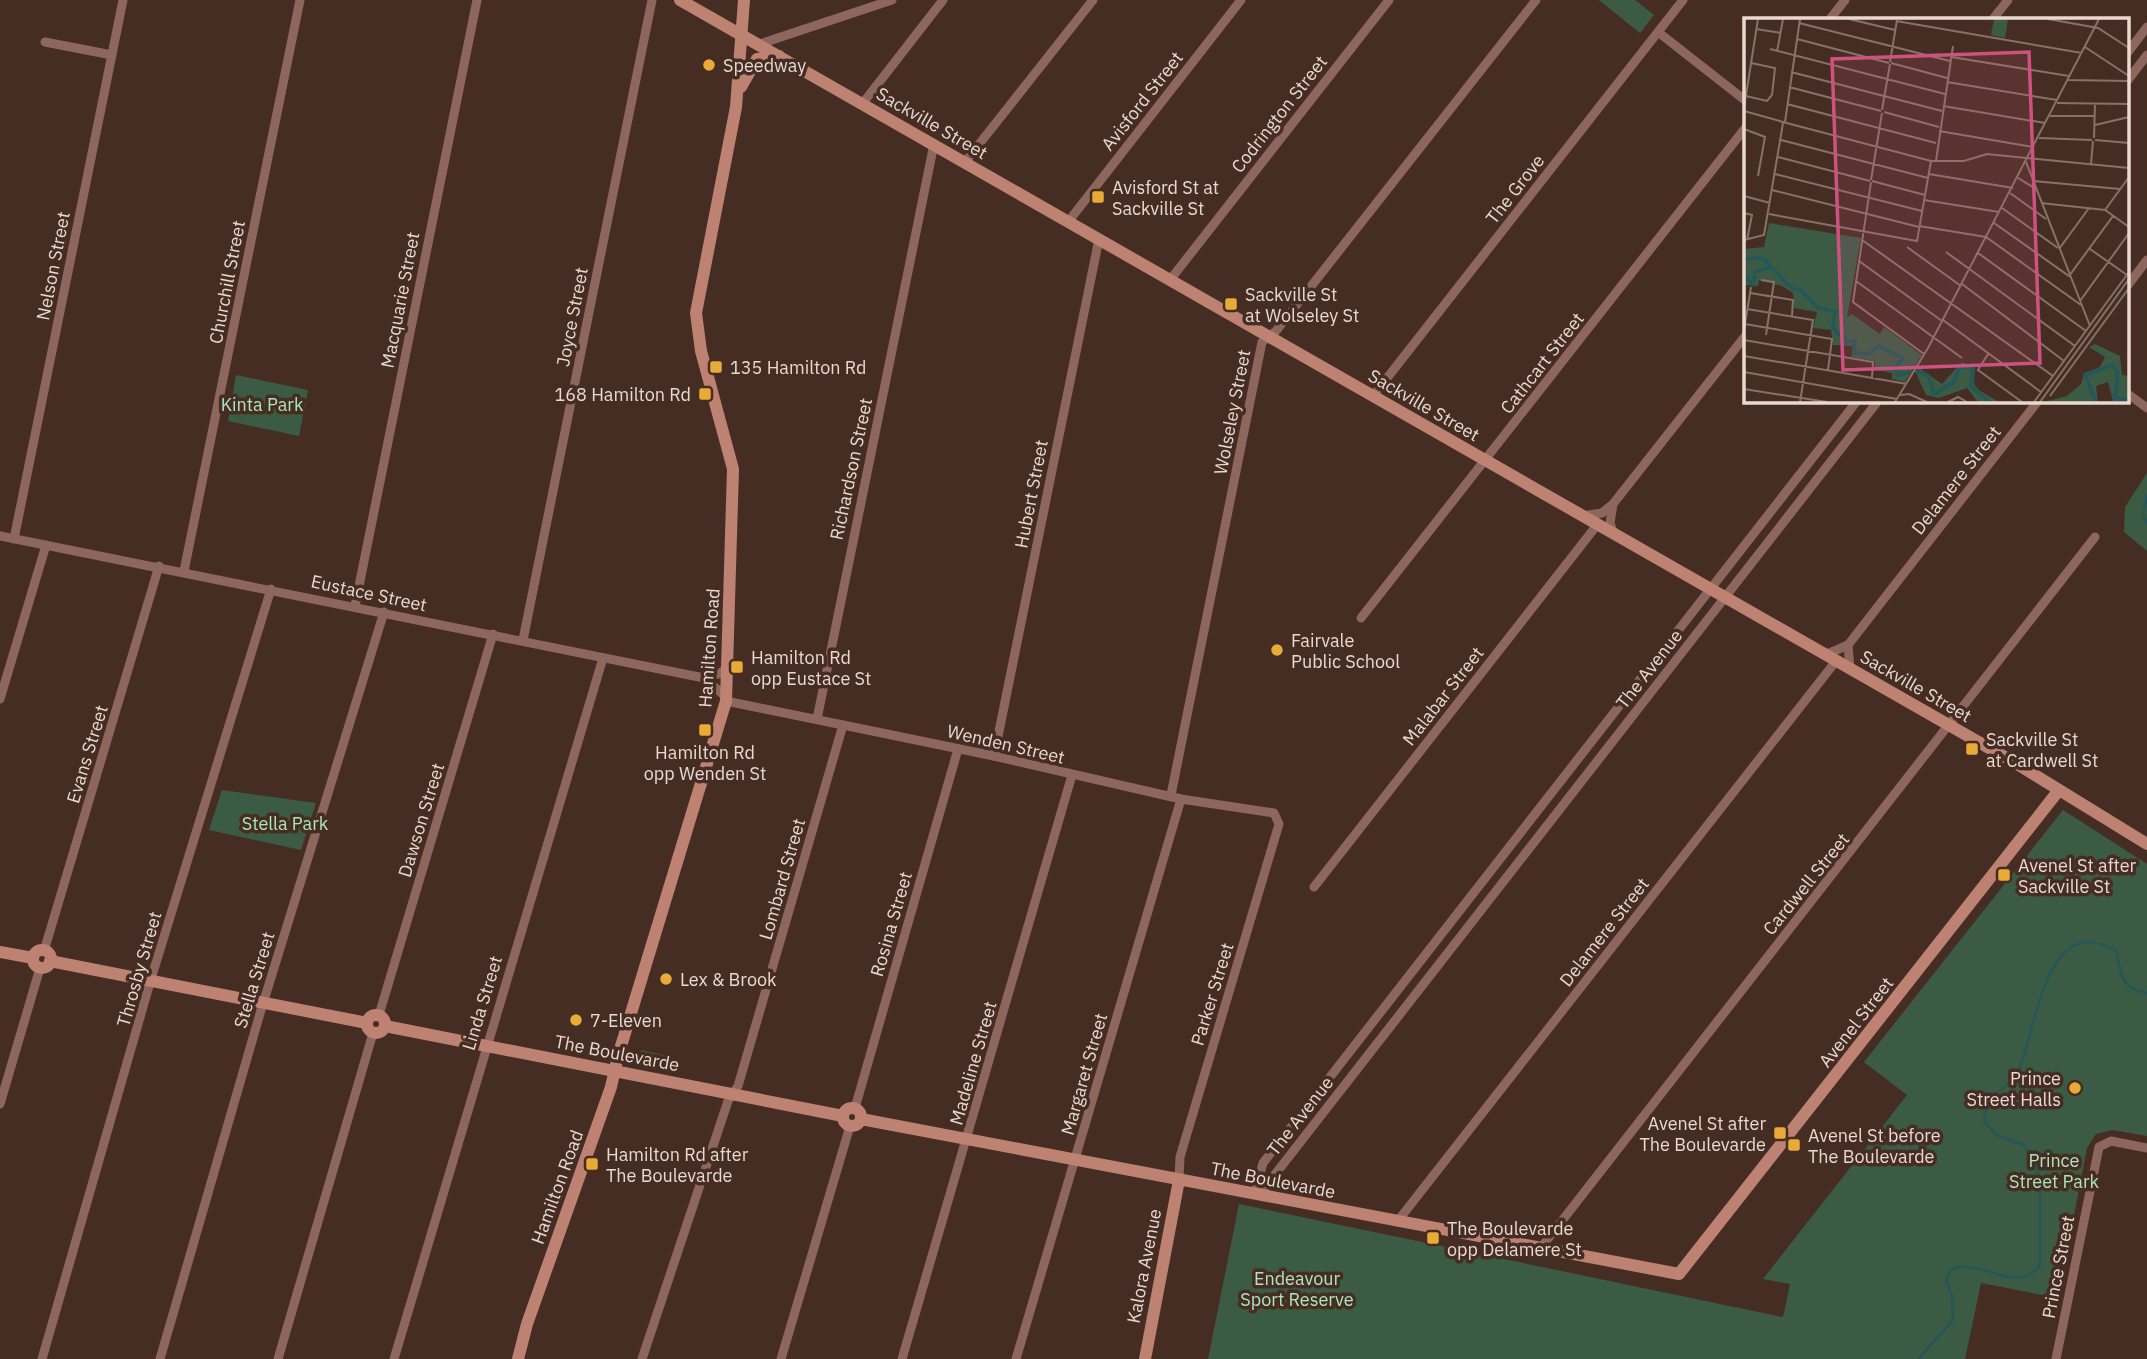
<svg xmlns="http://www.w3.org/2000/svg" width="2147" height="1359" font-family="'IBM Plex Sans',sans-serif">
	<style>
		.green { fill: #3c5b45 }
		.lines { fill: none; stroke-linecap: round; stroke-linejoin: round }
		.stream { stroke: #235759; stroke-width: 2.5 }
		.street { stroke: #8d675d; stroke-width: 9 }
		.secondary { stroke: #be8272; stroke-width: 12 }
		.poi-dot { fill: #e9ab38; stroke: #462d23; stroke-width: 2.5 }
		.labels { text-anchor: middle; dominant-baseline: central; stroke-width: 7; stroke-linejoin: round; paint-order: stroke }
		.poi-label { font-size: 18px; fill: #e9d9d2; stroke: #462d23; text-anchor: start }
		.street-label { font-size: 18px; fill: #e9d9d2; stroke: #462d23 }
		.park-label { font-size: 18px; fill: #abe6bc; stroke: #462d23 }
		.inset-river { fill: none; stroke: #235759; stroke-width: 3.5 }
		.inset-road { fill: none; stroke: #877269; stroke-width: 2 }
		.view { fill: #ce527f; fill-opacity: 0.15; stroke: #ce527f; stroke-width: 3.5 }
		.inset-edge { fill: none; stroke: #e9d9d2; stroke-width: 3.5 }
	</style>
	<rect width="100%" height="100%" fill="#462d23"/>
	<g class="green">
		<path d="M1599 0H1635L1654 15 1640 33Z"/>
		<path d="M236 375 308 390 299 436 228 421Z"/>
		<path d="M2147 473V551L2124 532 2125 507Z"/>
		<path d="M222 790 316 803 301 850 209 830Z"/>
		<path d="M2063 810 2147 864V1136L2112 1130 2096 1134 2087 1148 2058 1298 1981 1283 1965 1359H1208L1239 1204 1783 1317 1790 1284 1763 1279 1907 1095 1864 1062Z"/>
		<path d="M641 1050 673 1057 669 1068 638 1061Z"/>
	</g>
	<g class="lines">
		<g class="stream">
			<path d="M2147 496 2143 515 2147 523"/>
			<path d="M1918 1359 1953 1320 1952 1295 1946 1281 1951 1270C1955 1269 1962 1266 1967 1267 1992 1268 2021 1291 2040 1265V1177L2024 1145 1996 1135 1984 1121C1985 1114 1986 1105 1989 1100 1996 1090 2012 1085 2017 1074 2036 1036 2044 905 2117 952 2120 975 2122 989 2147 993"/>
		</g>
		<g class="street">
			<path d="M1830 19 1845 0"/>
			<path d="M1993 19 2008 0"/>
			<path d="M1658 32 1746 101"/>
			<path d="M45 42 112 55"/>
			<path d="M760 44 892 0"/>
			<path d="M2128 52 2147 27"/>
			<path d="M2128 80 2147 55"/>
			<path d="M863 103 943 0"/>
			<path d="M965 162 1093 0"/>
			<path d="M1068 222 1241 0"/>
			<path d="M1170 280 1389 0"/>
			<path d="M2128 285 2147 260"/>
			<path d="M2128 394 2147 408"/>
			<path d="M1373 396 1683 0"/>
			<path d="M1613 504 1610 523 1614 535"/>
			<path d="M1582 516 1602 513 1613 504 1746 335"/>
			<path d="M0 536 704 678 719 674 728 667"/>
			<path d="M14 539 123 0"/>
			<path d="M184 571 300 0"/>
			<path d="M355 606 477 0"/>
			<path d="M1361 618 1746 127"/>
			<path d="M523 640 652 0"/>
			<path d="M1848 645 1850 669"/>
			<path d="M1825 655 1848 645 2038 401"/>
			<path d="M704 678 726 697"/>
			<path d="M0 699 46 545"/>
			<path d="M726 701 994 756 1181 799 1274 813 1279 824 1180 1157 1179 1180"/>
			<path d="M817 719 934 144"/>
			<path d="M994 756 1099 239"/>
			<path d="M1171 795 1262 342 1276 331 1536 0"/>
			<path d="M1314 887 1597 525"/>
			<path d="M44 951 159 566"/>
			<path d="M379 1015 493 634"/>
			<path d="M0 1104 40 968"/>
			<path d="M855 1108 958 749"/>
			<path d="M1259 1195 1878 401"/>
			<path d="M1259 1195 1256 1187 1263 1163 1857 401"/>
			<path d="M1397 1222 1836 661"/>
			<path d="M1540 1249 2095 537"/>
			<path d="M42 1359 151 979 271 589"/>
			<path d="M160 1359 261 1010 384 612"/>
			<path d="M278 1359 373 1033"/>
			<path d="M394 1359 603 658"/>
			<path d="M642 1359 728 1101 738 1086 843 725"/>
			<path d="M781 1359 850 1126"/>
			<path d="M902 1359 1072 775"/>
			<path d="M1016 1359 1181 799"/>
			<path d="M2056 1359 2099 1147 2111 1141 2147 1148"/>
		</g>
		<g class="secondary">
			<path d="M680 0 2017 764 2147 844"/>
			<path d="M741 87 757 59 779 56"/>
			<circle cx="42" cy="959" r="9"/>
			<path d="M0 952 33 958"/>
			<path d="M50 961 367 1023"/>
			<circle cx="376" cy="1024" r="9"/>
			<path d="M385 1026 843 1116"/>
			<circle cx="852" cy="1117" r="9"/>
			<path d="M861 1119 1679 1274 2059 790"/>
			<path d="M518 1359 527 1324 611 1087 618 1056 726 701 733 469 701 351 696 313 736 107 744 0"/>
			<path d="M1145 1359 1179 1180"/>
		</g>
	</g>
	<g class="poi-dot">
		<circle cx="709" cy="65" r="7"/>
		<rect x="1091" y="190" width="14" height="14" rx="3.5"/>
		<rect x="1224" y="297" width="14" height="14" rx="3.5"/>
		<rect x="709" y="360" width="14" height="14" rx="3.5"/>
		<rect x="698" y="387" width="14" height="14" rx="3.5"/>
		<circle cx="1277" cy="650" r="7"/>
		<rect x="730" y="660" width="14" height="14" rx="3.5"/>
		<rect x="698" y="723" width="14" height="14" rx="3.5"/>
		<rect x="1965" y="742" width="14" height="14" rx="3.5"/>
		<rect x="1997" y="868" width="14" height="14" rx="3.5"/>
		<circle cx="666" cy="979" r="7"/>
		<circle cx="576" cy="1020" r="7"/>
		<circle cx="2075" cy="1088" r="7"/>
		<rect x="1773" y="1126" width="14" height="14" rx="3.5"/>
		<rect x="1787" y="1138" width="14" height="14" rx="3.5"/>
		<rect x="585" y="1157" width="14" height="14" rx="3.5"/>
		<rect x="1426" y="1231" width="14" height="14" rx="3.5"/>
	</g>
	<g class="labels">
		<g class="poi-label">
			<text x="723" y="65">Speedway</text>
			<text x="1112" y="187">Avisford St at<tspan x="1112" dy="21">Sackville St</tspan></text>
			<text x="1245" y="294">Sackville St<tspan x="1245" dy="21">at Wolseley St</tspan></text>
			<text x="730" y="367">135 Hamilton Rd</text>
			<text x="691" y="394" text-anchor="end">168 Hamilton Rd</text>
			<text x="1291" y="640">Fairvale<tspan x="1291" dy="21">Public School</tspan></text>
			<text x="751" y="657">Hamilton Rd<tspan x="751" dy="21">opp Eustace St</tspan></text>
			<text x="1986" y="739">Sackville St<tspan x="1986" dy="21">at Cardwell St</tspan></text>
			<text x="705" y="752" text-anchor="middle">Hamilton Rd<tspan x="705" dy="21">opp Wenden St</tspan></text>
			<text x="2018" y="865">Avenel St after<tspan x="2018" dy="21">Sackville St</tspan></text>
			<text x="680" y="979">Lex &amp; Brook</text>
			<text x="590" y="1020">7-Eleven</text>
			<text x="2061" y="1078" text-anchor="end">Prince<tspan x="2061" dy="21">Street Halls</tspan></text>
			<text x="1766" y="1123" text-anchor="end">Avenel St after<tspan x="1766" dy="21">The Boulevarde</tspan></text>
			<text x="1808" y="1135">Avenel St before<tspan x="1808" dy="21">The Boulevarde</tspan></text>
			<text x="606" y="1154">Hamilton Rd after<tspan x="606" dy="21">The Boulevarde</tspan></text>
			<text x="1447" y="1228">The Boulevarde<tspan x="1447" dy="21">opp Delamere St</tspan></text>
		</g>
		<g class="street-label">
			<text transform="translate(1142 101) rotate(-52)">Avisford Street</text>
			<text transform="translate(1279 114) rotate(-52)">Codrington Street</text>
			<text transform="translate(932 123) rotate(30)">Sackville Street</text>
			<text transform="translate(1515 189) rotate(-52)">The Grove</text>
			<text transform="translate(53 266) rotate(-79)">Nelson Street</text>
			<text transform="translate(227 282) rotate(-79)">Churchill Street</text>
			<text transform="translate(400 300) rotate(-79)">Macquarie Street</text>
			<text transform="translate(572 317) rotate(-79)">Joyce Street</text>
			<text transform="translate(1542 363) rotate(-52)">Cathcart Street</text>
			<text transform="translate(1424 405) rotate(30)">Sackville Street</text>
			<text transform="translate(1232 412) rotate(-79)">Wolseley Street</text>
			<text transform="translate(851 469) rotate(-78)">Richardson Street</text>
			<text transform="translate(1956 480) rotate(-52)">Delamere Street</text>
			<text transform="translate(1031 494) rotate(-79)">Hubert Street</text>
			<text transform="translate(369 593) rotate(12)">Eustace Street</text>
			<text transform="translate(709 648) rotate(-86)">Hamilton Road</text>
			<text transform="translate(1649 669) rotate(-52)">The Avenue</text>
			<text transform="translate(1916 686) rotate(30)">Sackville Street</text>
			<text transform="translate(1443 696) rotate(-52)">Malabar Street</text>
			<text transform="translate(1006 744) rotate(13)">Wenden Street</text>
			<text transform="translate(87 754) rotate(-73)">Evans Street</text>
			<text transform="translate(421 820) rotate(-73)">Dawson Street</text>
			<text transform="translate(782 879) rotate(-74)">Lombard Street</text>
			<text transform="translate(1806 884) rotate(-51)">Cardwell Street</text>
			<text transform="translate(891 924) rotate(-74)">Rosina Street</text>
			<text transform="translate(1604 932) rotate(-52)">Delamere Street</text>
			<text transform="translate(139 969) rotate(-74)">Throsby Street</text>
			<text transform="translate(254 980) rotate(-73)">Stella Street</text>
			<text transform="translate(1212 994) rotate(-73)">Parker Street</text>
			<text transform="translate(482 1003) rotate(-73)">Linda Street</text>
			<text transform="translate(1856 1022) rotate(-52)">Avenel Street</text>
			<text transform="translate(617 1053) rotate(11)">The Boulevarde</text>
			<text transform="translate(973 1063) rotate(-74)">Madeline Street</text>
			<text transform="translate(1084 1074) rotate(-74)">Margaret Street</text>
			<text transform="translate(1300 1116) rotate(-52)">The Avenue</text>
			<text transform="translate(1273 1180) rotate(11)">The Boulevarde</text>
			<text transform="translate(557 1187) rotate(-70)">Hamilton Road</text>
			<text transform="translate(1144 1266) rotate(-79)">Kalora Avenue</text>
			<text transform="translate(2058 1267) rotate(-79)">Prince Street</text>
		</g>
		<g class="park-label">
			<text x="262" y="404">Kinta Park</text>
			<text x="285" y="823">Stella Park</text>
			<text x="2054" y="1160">Prince<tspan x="2054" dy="21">Street Park</tspan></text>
			<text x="1297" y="1278">Endeavour<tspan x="1297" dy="21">Sport Reserve</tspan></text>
		</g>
	</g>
	<g transform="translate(1744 18)">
		<rect width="385" height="385" fill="#462d23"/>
		<path d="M250 1H264L261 20 247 17ZM25 205 117 220 103 299 108 296 136 316 140 309 178 337 161 364 148 361V355L131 352V343L107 339 109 328 89 327 87 312 69 310 73 294 50 290 49 275 38 268 15 262 14 268 0 267V231L20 229ZM351 326 376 338 378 357 385 358V383H369L364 364 352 368 354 384H300L323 378 337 366 340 355 356 349 361 339 345 329ZM218 344 231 350 230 366 235 372 255 384H234L223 370 195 380 182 377 172 355 175 350 198 366Z" fill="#3c5b45"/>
		<path class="inset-river" d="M0 241 19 240 47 270 57 272 73 289 91 294 89 310 103 324 111 323 110 335 125 336 135 328 159 340 152 348 154 357 166 354M0 258 9 266 11 254 26 249M171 353 184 357 190 376 209 365 215 351 224 348 229 353 227 368 245 384M352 384 341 357 368 347 374 355 371 380 385 382"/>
		<path class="inset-road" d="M105 1 151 12M304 1 354 10 385 30M152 3 338 35M55 5 206 43M12 11 37 15M53 21 145 45M341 29 385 58M26 31 201 76M33 34 39 1M207 39 325 58M146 44 153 2M147 45 203 60M47 54 198 93M324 62 385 63M203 64 313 82M45 69 137 93M2 78 23 83 28 77 31 50 7 45M313 85 385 86M43 86 192 125M199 88 301 105M0 90 14 1M138 92 146 46M0 93 36 103M140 94 195 109M306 98H351M35 103 187 143H220L243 136 385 150M41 104 56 1M351 107 385 99M0 111 21 119 14 158M195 113 289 129M295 120 348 122M350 120 351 86M37 122 184 160M351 122 385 125M34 139 126 163M192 143 209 28M282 144 346 308M347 146 349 123M31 156 178 193M185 156 269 170M274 160 292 171M127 162 138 95M128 163 181 177M289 163 376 171M127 164 109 284 180 336M28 172 175 209M266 175 302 201M0 178 26 185M180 182 255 194M297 185 361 192 385 209M258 190 314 230M361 192 385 159M0 195 8 197 3 222M25 196 173 223 187 143M250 205 325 258 369 198M175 208 242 219 337 287M0 222 20 217 39 105M118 222 309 358M163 229 217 268M315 231 345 190M346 231 383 257M202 234 331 328M234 235 342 313M115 243 198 303M17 262 30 264 22 317M112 263 218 340M218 266 320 343M6 275 49 282 48 298M336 283 385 215M3 291 69 302 56 384M199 302 297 374M1 306 88 321 84 352M0 312 7 269M0 322 129 344 128 360M244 336 234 352 278 384M0 338 163 366M0 354 153 381M0 371 83 384M156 377 165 376 183 384M306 378 385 270M151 384 184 330 355 1M204 384 214 379 223 384M290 384 385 254M296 384 385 261"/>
		<path class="view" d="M285 34 296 345 99 352 88 41Z"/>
		<rect width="385" height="385" class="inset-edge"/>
	</g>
</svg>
